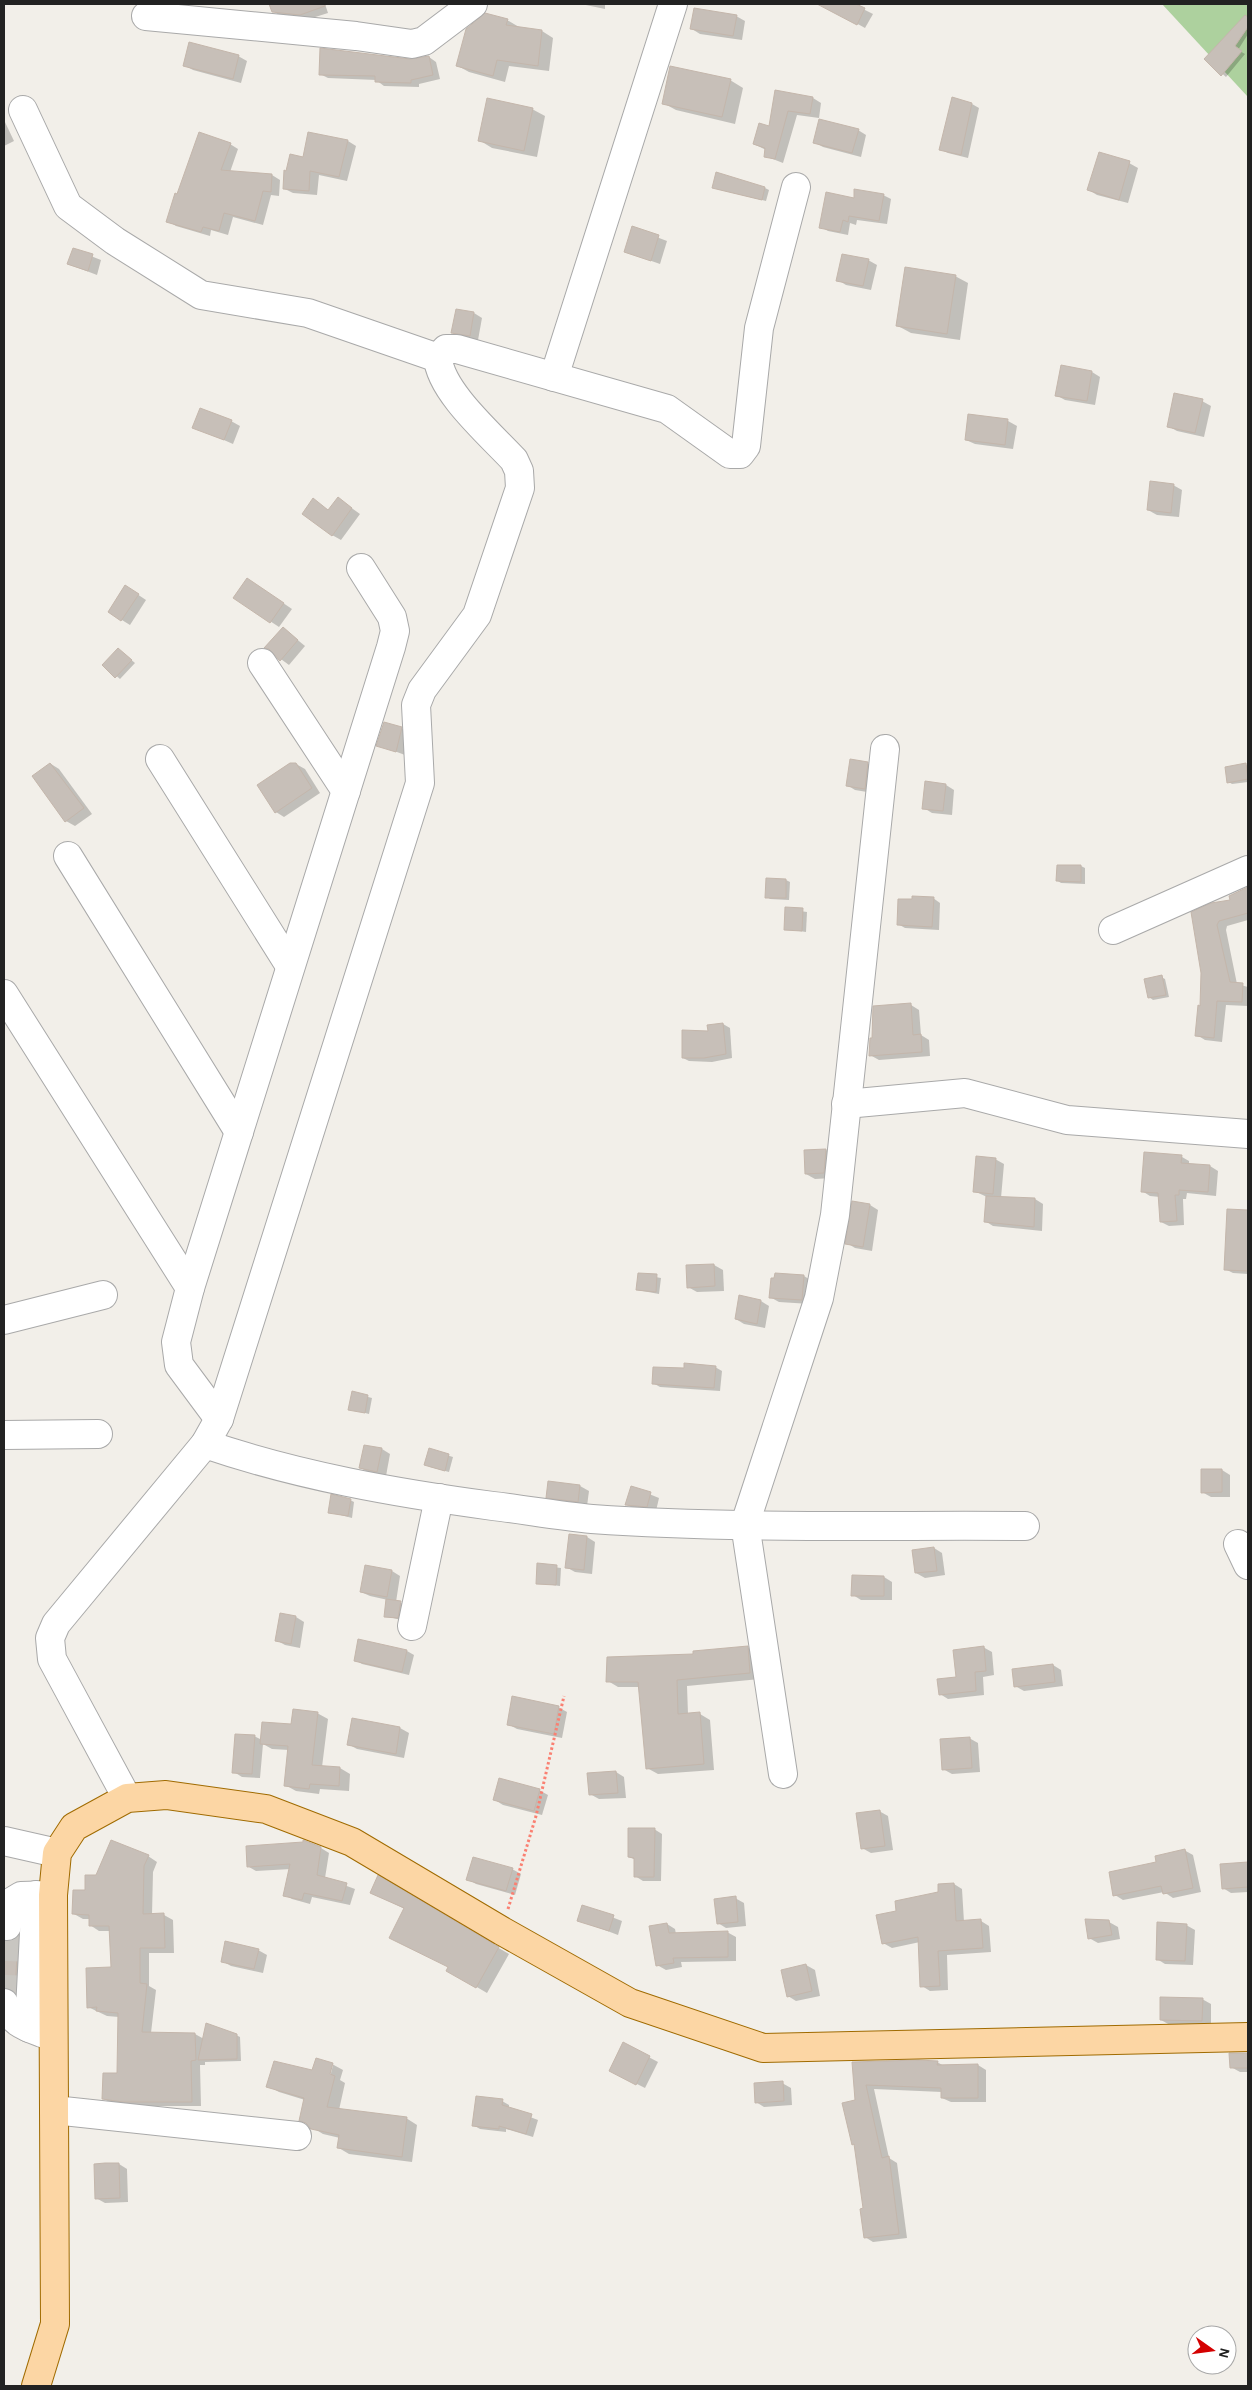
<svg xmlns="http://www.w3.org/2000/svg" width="1252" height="2390" font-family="'Alegreya Sans',sans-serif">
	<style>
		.forest { fill: #add19e }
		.shadow { fill: #0003; fill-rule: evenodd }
		.building { fill: #c7bfb8; stroke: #c4b6ab }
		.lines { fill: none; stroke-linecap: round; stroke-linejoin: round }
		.minor-tunnel { stroke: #c8c6c1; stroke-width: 28; stroke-dasharray: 28 14; stroke-linecap: butt }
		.minor-casing { stroke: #a9a9a9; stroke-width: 30 }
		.major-casing { stroke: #a06b00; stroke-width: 30 }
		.path { stroke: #fa8072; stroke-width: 3; stroke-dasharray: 2.5 2.5; stroke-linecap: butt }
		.minor { stroke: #fff; stroke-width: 28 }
		.major { stroke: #fcd6a4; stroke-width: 28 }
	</style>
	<rect width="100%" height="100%" fill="#f2efe9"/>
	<path class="forest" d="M1162 4H1248V97Z"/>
	<g class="shadow">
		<path d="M271 4H325L328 13 309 19 282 17 273 11Z"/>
		<path d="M581 4H605V9Z"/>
		<path d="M838 4H853L873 14 865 28 834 11Z"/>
		<path d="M736 16 745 21 742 40 700 34 692 29Z"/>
		<path d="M1246 16 1248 18V34L1238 50 1245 54 1226 77 1206 59Z"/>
		<path d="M507 20 519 27 542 31 553 38 549 71 509 66 505 82 469 72 458 66Z"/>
		<path d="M238 56 247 61 241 83 193 70 184 65Z"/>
		<path d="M429 57 436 62 440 79 419 84V87L384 86 376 80 328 78 320 74Z"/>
		<path d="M730 80 743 88 735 124 676 110 663 103Z"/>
		<path d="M776 91 813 98 821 103 819 118 797 115 783 163 765 156 766 150 754 144 770 127Z"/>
		<path d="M972 104 979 108 968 158 948 153 940 149Z"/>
		<path d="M532 109 545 116 537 157 492 148 479 140Z"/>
		<path d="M4 120 14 141 4 146Z"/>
		<path d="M858 130 866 135 861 157 823 147 814 142Z"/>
		<path d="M348 141 356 146 347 181 319 175 317 195 293 193 285 189 304 158Z"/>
		<path d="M230 144 238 149 230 172 272 175 280 180 279 196 271 195 263 225 233 217 228 235 211 230 210 236 176 226 168 221 178 196Z"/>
		<path d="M1129 163 1138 168 1128 203 1097 195 1089 190Z"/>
		<path d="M717 174 765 188 769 190 766 201 717 189Z"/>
		<path d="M883 195 891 199 887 224 857 220 856 225 850 223 848 235 828 231 821 227 855 200Z"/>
		<path d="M633 228 667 241 660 264 626 252Z"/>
		<path d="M73 249 101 260 97 275 68 264Z"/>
		<path d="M868 260 877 265 871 290 846 285 838 280Z"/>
		<path d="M955 276 968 283 960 340 911 333 898 326Z"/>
		<path d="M474 313 482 318 478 340 461 338 453 333Z"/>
		<path d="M1092 372 1100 377 1095 405 1065 400 1056 395Z"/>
		<path d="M1202 401 1211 406 1204 437 1177 431 1168 426Z"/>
		<path d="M969 416 1008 421 1017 426 1013 449 975 444 966 440Z"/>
		<path d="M231 421 240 426 233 444 194 427Z"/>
		<path d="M1173 485 1182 490 1179 517 1157 515 1148 510Z"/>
		<path d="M313 500 329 511 346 504 360 514 341 540 332 535Z"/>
		<path d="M255 584 292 609 279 627 235 598Z"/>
		<path d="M134 592 146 600 130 625 109 612Z"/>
		<path d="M283 628 305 646 289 665 266 648Z"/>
		<path d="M118 649 135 663 120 679 104 665Z"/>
		<path d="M401 728 410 733 405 755 378 745Z"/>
		<path d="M867 763 876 768 873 793 855 790 847 785Z"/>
		<path d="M51 764 59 769 92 814 75 826 66 821 34 777Z"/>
		<path d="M296 764 305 769 320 793 284 817 276 812Z"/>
		<path d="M1246 765 1248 766V782L1232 784 1229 782Z"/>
		<path d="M926 783 946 785 954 790 952 815 932 813 924 808Z"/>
		<path d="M1058 866H1081L1085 868V884L1061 883 1058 881Z"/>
		<path d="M786 880 790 882 789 900 770 899 767 897Z"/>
		<path d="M1248 888V920L1227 926 1226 930 1237 984 1248 987V1006L1226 1005 1222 1042 1205 1040 1197 1035 1202 1007 1203 973 1193 913 1232 902 1230 896Z"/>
		<path d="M933 898 940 903 939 930 905 928 898 924Z"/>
		<path d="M786 909 807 912 806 932 785 929Z"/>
		<path d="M1161 977 1165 979 1169 997 1153 1000 1149 997Z"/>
		<path d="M911 1005 919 1010 921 1035 929 1040 930 1056 879 1060 870 1055 873 1039Z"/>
		<path d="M723 1024 730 1028 732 1058 712 1062 689 1061 683 1058 709 1032Z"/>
		<path d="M826 1150 835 1155 832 1178 815 1179 806 1174 805 1151Z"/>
		<path d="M1182 1157 1189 1161V1164L1210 1166 1218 1171 1216 1196 1187 1193 1186 1199H1183L1184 1225 1169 1226 1161 1222 1160 1197 1150 1196 1142 1191Z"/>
		<path d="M995 1159 1004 1164 1001 1198 1035 1199 1043 1204 1042 1231 993 1226 985 1221 987 1197 974 1191Z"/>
		<path d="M870 1205 878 1210 872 1251 855 1248 847 1243Z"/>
		<path d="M1229 1211H1248V1274L1233 1273 1225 1269Z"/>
		<path d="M714 1265 723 1270 724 1291 697 1292 688 1287 687 1266Z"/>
		<path d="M639 1274 661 1278 659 1294 637 1290Z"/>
		<path d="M804 1276 812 1281 810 1304 779 1302 770 1297Z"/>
		<path d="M761 1301 769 1306 765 1328 744 1324 736 1319Z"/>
		<path d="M715 1367 722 1371 720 1391 660 1387 653 1383 685 1369Z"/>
		<path d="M353 1393 372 1398 369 1414 350 1409Z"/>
		<path d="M382 1449 390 1454 386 1476 369 1473 361 1468Z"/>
		<path d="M430 1450 453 1457 449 1472 430 1467Z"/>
		<path d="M1222 1470 1230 1475V1497H1211L1202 1492Z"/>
		<path d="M549 1483 580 1486 589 1491 587 1506 556 1502 548 1497Z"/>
		<path d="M632 1487 659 1498 656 1511 635 1509 627 1505Z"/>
		<path d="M350 1500 354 1502 352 1518 329 1512Z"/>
		<path d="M570 1535 587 1537 595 1542 592 1574 575 1572 566 1567Z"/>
		<path d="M934 1548 942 1553 945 1575 925 1578 916 1573Z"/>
		<path d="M538 1565 561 1568 560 1586 537 1583Z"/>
		<path d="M366 1567 392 1571 400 1576 396 1602 405 1604 401 1620 385 1616 388 1600 370 1596 361 1592Z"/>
		<path d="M884 1577 892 1582V1600H861L853 1595Z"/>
		<path d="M281 1614 296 1617 304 1622 300 1648 285 1645 276 1640Z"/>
		<path d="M359 1640 407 1651 414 1655 409 1675 362 1664 355 1660Z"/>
		<path d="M747 1647 758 1653 760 1679 687 1686 688 1714H700L710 1720 714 1770 658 1774 647 1768 640 1687H618L608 1681 694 1655Z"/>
		<path d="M983 1647 992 1652 994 1675 983 1677 984 1695 948 1699 940 1694 957 1678Z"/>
		<path d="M1053 1665 1061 1670 1063 1686 1024 1691 1015 1686Z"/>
		<path d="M558 1707 567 1712 562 1738 517 1729 508 1724Z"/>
		<path d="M317 1713 328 1719 322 1767 340 1768 350 1774 349 1791 320 1789 319 1794 296 1791 285 1785 289 1750 272 1749 263 1744 260 1778 242 1777 234 1772 254 1736 262 1740Z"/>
		<path d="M352 1720 400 1728 409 1733 404 1758 357 1749 348 1744Z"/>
		<path d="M969 1738 978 1743 980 1772 952 1774 943 1769Z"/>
		<path d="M616 1772 624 1777 626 1798 599 1799 590 1794Z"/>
		<path d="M539 1790 548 1795 542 1815 503 1805 495 1800Z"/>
		<path d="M879 1811 888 1816 893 1850 871 1853 862 1848Z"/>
		<path d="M654 1829 662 1834 661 1881H643L635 1876 636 1860 629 1857Z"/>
		<path d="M321 1848 329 1853 325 1878 355 1889 350 1905 312 1897 310 1904 292 1899 285 1895 291 1869 256 1871 249 1867Z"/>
		<path d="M1184 1850 1193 1855 1201 1892 1173 1898 1164 1892 1123 1900 1115 1895 1157 1863Z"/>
		<path d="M148 1856 157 1862 153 1872 152 1915H164L173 1920 174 1953H149V1986L156 1990 151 2033 195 2034 204 2039 236 2035 240 2037 241 2061 205 2062V2065H200L201 2106H133L113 2104 104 2099 118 2075 119 2017 107 2016 88 2007 113 1968 110 1931H99L90 1925V1919H83L74 1914 97 1877Z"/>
		<path d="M1248 1863V1892L1231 1893 1223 1888 1221 1865Z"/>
		<path d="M512 1869 521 1874 515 1895 476 1884 468 1879Z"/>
		<path d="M389 1884 509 1954 487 1993 448 1970 449 1967 405 1909 372 1893Z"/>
		<path d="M954 1884 962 1889 964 1922 981 1921 989 1926 991 1952 947 1955 948 1990 930 1991 922 1986 920 1942 892 1948 883 1943 898 1912Z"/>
		<path d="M735 1898 744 1903 746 1926 726 1928 718 1923Z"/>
		<path d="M583 1906 622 1921 618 1935 578 1920Z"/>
		<path d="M1109 1922 1118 1927 1120 1939 1098 1943 1089 1938Z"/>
		<path d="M667 1924 675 1929 676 1934 727 1932 736 1937V1961L681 1962 682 1967 666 1970 657 1965Z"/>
		<path d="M1186 1925 1195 1930 1193 1965 1165 1964 1157 1959Z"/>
		<path d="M18 1938 22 1940 19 1994 9 1989 4 1990V1943L12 1942Z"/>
		<path d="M258 1950 267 1955 263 1973 231 1966 222 1961Z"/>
		<path d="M806 1965 815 1970 820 1996 796 2001 788 1996Z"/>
		<path d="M1202 1999 1211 2004V2025H1170L1161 2020Z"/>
		<path d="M624 2044 658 2062 645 2088 619 2075Z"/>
		<path d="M1248 2053V2072H1240L1231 2067V2054Z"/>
		<path d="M937 2062 944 2066 978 2065 986 2070V2102H951L942 2098V2092L874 2089 889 2158 897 2163 907 2238 873 2242 865 2237V2209L855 2145 853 2144 856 2101 853 2063Z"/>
		<path d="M332 2064 343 2070 340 2080 345 2083 339 2110 406 2118 417 2125 412 2162 349 2154 339 2148 340 2138 323 2134 300 2120 305 2100 279 2092 268 2086ZM331 2065H333L329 2081Z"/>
		<path d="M782 2083 791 2088 792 2105 764 2107 756 2102Z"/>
		<path d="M502 2101 509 2105V2109L538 2120 533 2137 506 2129V2132L480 2129 473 2125Z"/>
		<path d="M119 2164 127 2169 128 2202 105 2203 96 2198Z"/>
	</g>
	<g class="building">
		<path d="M269 4H325V6L300 15 272 12Z"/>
		<path d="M817 4H856L865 8 857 25Z"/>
		<path d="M694 8 737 15 733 36 690 29Z"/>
		<path d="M485 13 508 19 506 25 542 30 538 66 497 60 493 76 456 66 466 29Z"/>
		<path d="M1245 15 1248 17V27L1235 46 1242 51 1221 76 1204 59Z"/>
		<path d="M189 42 239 55 233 79 183 66Z"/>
		<path d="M320 48 410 59 429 56 433 75 411 80V83L375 82V76L319 75Z"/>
		<path d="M670 66 731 79 722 117 662 104Z"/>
		<path d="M775 90 813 97 810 114 788 111 775 159 764 157 765 148 753 144 759 123 769 126Z"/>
		<path d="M952 97 972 103 961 155 939 150Z"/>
		<path d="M487 98 533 108 524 151 478 141Z"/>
		<path d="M819 119 859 129 852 153 813 143Z"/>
		<path d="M199 132 231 143 221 170 272 174 271 192 263 191 255 221 224 213 219 231 203 227 201 232 166 222 175 193 177 194Z"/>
		<path d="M308 132 348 140 339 177 310 171 309 191 283 189 284 170 286 171 290 154 303 157Z"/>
		<path d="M1099 152 1130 161 1119 200 1087 190Z"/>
		<path d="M716 172 765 187 762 200 712 188Z"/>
		<path d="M854 189 884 194 879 221 849 216 848 222 843 220 840 232 819 228 826 192 854 198Z"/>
		<path d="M632 226 659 235 651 261 624 252Z"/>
		<path d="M73 248 93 254 88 271 67 264Z"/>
		<path d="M842 254 869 259 863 286 836 281Z"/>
		<path d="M905 267 956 275 947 334 896 326Z"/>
		<path d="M456 309 474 312 470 336 451 333Z"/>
		<path d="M1061 365 1092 371 1087 401 1055 396Z"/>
		<path d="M1174 393 1203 399 1195 433 1167 427Z"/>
		<path d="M200 408 232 420 224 440 192 428Z"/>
		<path d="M968 414 1008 419 1005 445 965 440Z"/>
		<path d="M1150 481 1174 484 1171 513 1147 510Z"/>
		<path d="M338 497 352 508 332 536 302 514 313 498 328 510Z"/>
		<path d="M247 578 284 603 270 623 233 598Z"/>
		<path d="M125 585 139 594 121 621 108 612Z"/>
		<path d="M283 627 298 640 280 661 269 649 264 648Z"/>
		<path d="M118 648 132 660 115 678 102 665Z"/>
		<path d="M384 722 402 727 396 752 376 746Z"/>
		<path d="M850 759 868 762 865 789 846 786Z"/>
		<path d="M50 763 84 808 65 822 32 776Z"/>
		<path d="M290 763H296L312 788 275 813 257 785Z"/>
		<path d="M1246 763 1248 779 1227 783 1225 767Z"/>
		<path d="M925 781 946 784 943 811 922 809Z"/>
		<path d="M1057 865H1081V882L1056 881Z"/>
		<path d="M766 878 786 879V898H765Z"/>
		<path d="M1248 887V913L1219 921 1217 925 1230 982 1243 983 1242 1002 1217 1001 1214 1038 1195 1036 1198 1005 1200 1006 1201 973 1191 912 1211 903 1230 900 1229 896Z"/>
		<path d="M912 896 934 897 932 927 897 925 898 899H912Z"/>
		<path d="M785 907 803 908 802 931 784 930Z"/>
		<path d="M1162 975 1166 995 1148 998 1144 979Z"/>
		<path d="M911 1003 913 1035 921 1034 922 1052 869 1056 870 1038H872L873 1006Z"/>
		<path d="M723 1023 726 1054 704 1058H682V1030L708 1031 707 1025Z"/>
		<path d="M826 1149 824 1173 805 1174 804 1150Z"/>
		<path d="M1144 1152 1182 1155 1181 1163 1210 1165 1208 1192 1179 1190V1195H1175L1177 1221 1160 1222 1158 1193 1141 1192Z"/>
		<path d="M976 1156 996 1158 993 1194 973 1192Z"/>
		<path d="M986 1196 1035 1198 1034 1227 984 1222Z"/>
		<path d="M852 1201 870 1204 863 1247 845 1244Z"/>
		<path d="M1227 1209 1248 1210V1271L1224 1270Z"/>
		<path d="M714 1264 715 1286 687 1288 686 1265Z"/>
		<path d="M638 1273 657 1274 656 1292 636 1290Z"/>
		<path d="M775 1273 804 1275 802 1300 769 1298 771 1278H774Z"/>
		<path d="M739 1295 761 1300 757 1324 735 1319Z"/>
		<path d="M684 1363 716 1366 714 1388 652 1384 653 1367 684 1368Z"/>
		<path d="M352 1391 368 1395 365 1413 348 1410Z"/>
		<path d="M364 1445 382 1448 377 1472 359 1468Z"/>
		<path d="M429 1448 449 1454 445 1471 424 1465Z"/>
		<path d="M1201 1469H1222V1492L1201 1493Z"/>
		<path d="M548 1481 580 1485 578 1502 546 1498Z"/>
		<path d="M631 1486 651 1492 647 1507 625 1505Z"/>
		<path d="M331 1494 351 1499 348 1516 328 1513Z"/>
		<path d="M569 1534 587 1536 584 1570 565 1568Z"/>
		<path d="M934 1547 937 1571 915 1573 912 1550Z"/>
		<path d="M537 1563 557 1565 556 1585 536 1584Z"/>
		<path d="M365 1565 392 1570 387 1597 360 1592Z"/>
		<path d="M852 1575 884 1576V1596H851Z"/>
		<path d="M386 1599 401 1601 398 1618 384 1617Z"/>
		<path d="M280 1613 296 1616 291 1644 275 1641Z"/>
		<path d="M358 1639 407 1650 402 1672 354 1661Z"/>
		<path d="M748 1646 750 1673 677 1680 678 1714 700 1712 704 1764 646 1769 638 1682H606L607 1657 693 1654V1651Z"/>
		<path d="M984 1646 986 1671 975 1672 976 1691 939 1695 937 1679 956 1677 953 1650Z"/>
		<path d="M1053 1664 1055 1682 1014 1687 1012 1669Z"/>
		<path d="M512 1696 559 1706 554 1734 507 1725Z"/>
		<path d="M293 1709 318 1712 312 1765 340 1767 339 1786 310 1784 309 1789 284 1786 288 1746 260 1744 262 1722 291 1724Z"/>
		<path d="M352 1718 400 1727 396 1754 347 1745Z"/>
		<path d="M235 1734 255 1735 252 1774 232 1773Z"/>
		<path d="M970 1737 972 1768 942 1770 940 1739Z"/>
		<path d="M616 1771 618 1793 589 1795 587 1773Z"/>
		<path d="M499 1778 540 1789 534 1811 493 1800Z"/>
		<path d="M880 1810 885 1846 861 1849 856 1813Z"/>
		<path d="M628 1828H655L654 1877H634V1858L628 1857Z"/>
		<path d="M111 1840 149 1855 144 1866 143 1914 164 1913 165 1948H140V1983L147 1984 142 2032 195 2033 196 2060 191 2061 192 2102H123L102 2099 103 2073H117L118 2013 96 2011 97 2007 87 2008 86 1968 111 1967 109 1926H89V1915L72 1914 73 1890H85V1875H96Z"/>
		<path d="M303 1840 321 1847 317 1875 347 1883 342 1901 304 1893 302 1900 283 1896 290 1864 247 1867 246 1846 303 1842Z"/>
		<path d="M1185 1849 1193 1888 1163 1894 1161 1886 1113 1896 1109 1872 1156 1862 1155 1856Z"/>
		<path d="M473 1857 513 1868 506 1891 466 1880Z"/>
		<path d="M1248 1862V1887L1222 1889 1220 1864Z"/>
		<path d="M378 1875 499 1947 476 1988 446 1971 448 1967 389 1938 404 1908 370 1893Z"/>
		<path d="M954 1883 956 1921 981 1919 983 1948 938 1951 940 1986 920 1987 918 1937 882 1944 876 1915 896 1911 895 1901 938 1892V1884Z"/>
		<path d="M736 1896 738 1922 717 1924 714 1899Z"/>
		<path d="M582 1905 614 1915 609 1931 577 1921Z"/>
		<path d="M1085 1919 1109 1920 1112 1935 1088 1939Z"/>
		<path d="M1157 1922 1187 1924 1185 1961 1156 1960Z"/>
		<path d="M667 1923 669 1933 728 1931V1957L673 1958 674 1963 656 1966 649 1926Z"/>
		<path d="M18 1937 15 1993 4 1988V1941H12Z"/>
		<path d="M225 1941 259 1949 254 1969 221 1962Z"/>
		<path d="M806 1964 812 1991 787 1997 781 1970Z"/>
		<path d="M1160 1997 1203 1998 1202 2021 1160 2020Z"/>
		<path d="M206 2023 237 2034V2059L198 2060Z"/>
		<path d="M623 2042 650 2056 636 2085 609 2071Z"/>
		<path d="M1229 2053H1248V2068H1230Z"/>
		<path d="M316 2058 333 2063 330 2074 335 2076 327 2107 407 2117 402 2157 337 2148 339 2135 311 2129 306 2123 299 2121 304 2098 266 2087 274 2061 312 2070Z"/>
		<path d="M918 2060 938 2061 937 2065 978 2064V2098H941V2088L866 2085 882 2158 889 2156 899 2234 864 2238 860 2209 863 2208 854 2144 852 2145 842 2103 855 2100 852 2062Z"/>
		<path d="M783 2081 784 2101 755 2103 754 2083Z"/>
		<path d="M476 2096 503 2099 502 2105 532 2114 526 2134 499 2126V2129L472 2126Z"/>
		<path d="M105 2163H119L120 2198 95 2199 94 2164Z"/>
	</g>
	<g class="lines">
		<path class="minor-tunnel" d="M4 2003 7 1926"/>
		<defs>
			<g id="minor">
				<path d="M146 16 356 36 412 44 424 41 473 4"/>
				<path d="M23 110 68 206 115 241 201 295 308 313 438 358"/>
				<path d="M554 377 673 4"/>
				<path d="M262 663 346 791"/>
				<path d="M160 759 290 966"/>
				<path d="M68 856 239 1132"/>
				<path d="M1113 930 1248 870"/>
				<path d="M4 994 190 1288"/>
				<path d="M846 1104 965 1093 1067 1120 1248 1134"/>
				<path d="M4 1320 103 1295"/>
				<path d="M219 1419 179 1365 176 1342 190 1288 391 647 395 631 392 617 361 568"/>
				<path d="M4 1435 98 1434"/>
				<path d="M205 1444C299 1476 396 1493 493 1506 526 1510 559 1516 592 1519 736 1529 881 1525 1025 1526"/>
				<path d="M1238 1544 1248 1565"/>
				<path d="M412 1626 439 1498"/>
				<path d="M783 1774 745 1524 819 1298 835 1215 885 749"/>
				<path d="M127 1798 52 1659 50 1638 56 1624 205 1444 219 1419 420 783 416 705 422 690 477 615 520 488 519 471 514 460C491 435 440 391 438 358L446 349H457L667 409 730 454H740L746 446 759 328 796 187"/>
				<path d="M4 1841 57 1853"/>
				<path d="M7 1926 11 1902 21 1896 53 1895"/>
				<path d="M4 2003C13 2023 23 2026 42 2033"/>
				<path d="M29 2028 36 1895"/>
				<path d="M54 2110 297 2136"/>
			</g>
			<path id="major" d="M36 2386 55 2324 53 1895 57 1853 74 1827 127 1798 166 1795 266 1809 352 1842 502 1931 630 2003 763 2048 1248 2037"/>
		</defs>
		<use href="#minor" class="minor-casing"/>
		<use href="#major" class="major-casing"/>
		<path class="path" d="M508 1909 536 1816 564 1696"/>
		<use href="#minor" class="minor"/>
		<use href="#major" class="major"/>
	</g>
	<rect width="1252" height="2390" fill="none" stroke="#222222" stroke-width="10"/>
	<g transform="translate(1212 2350) rotate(104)"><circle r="24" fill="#ffffff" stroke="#a7a7a7"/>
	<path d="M0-4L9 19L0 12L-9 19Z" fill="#d40000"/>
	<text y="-8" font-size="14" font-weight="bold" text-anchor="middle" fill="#222222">N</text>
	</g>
</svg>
